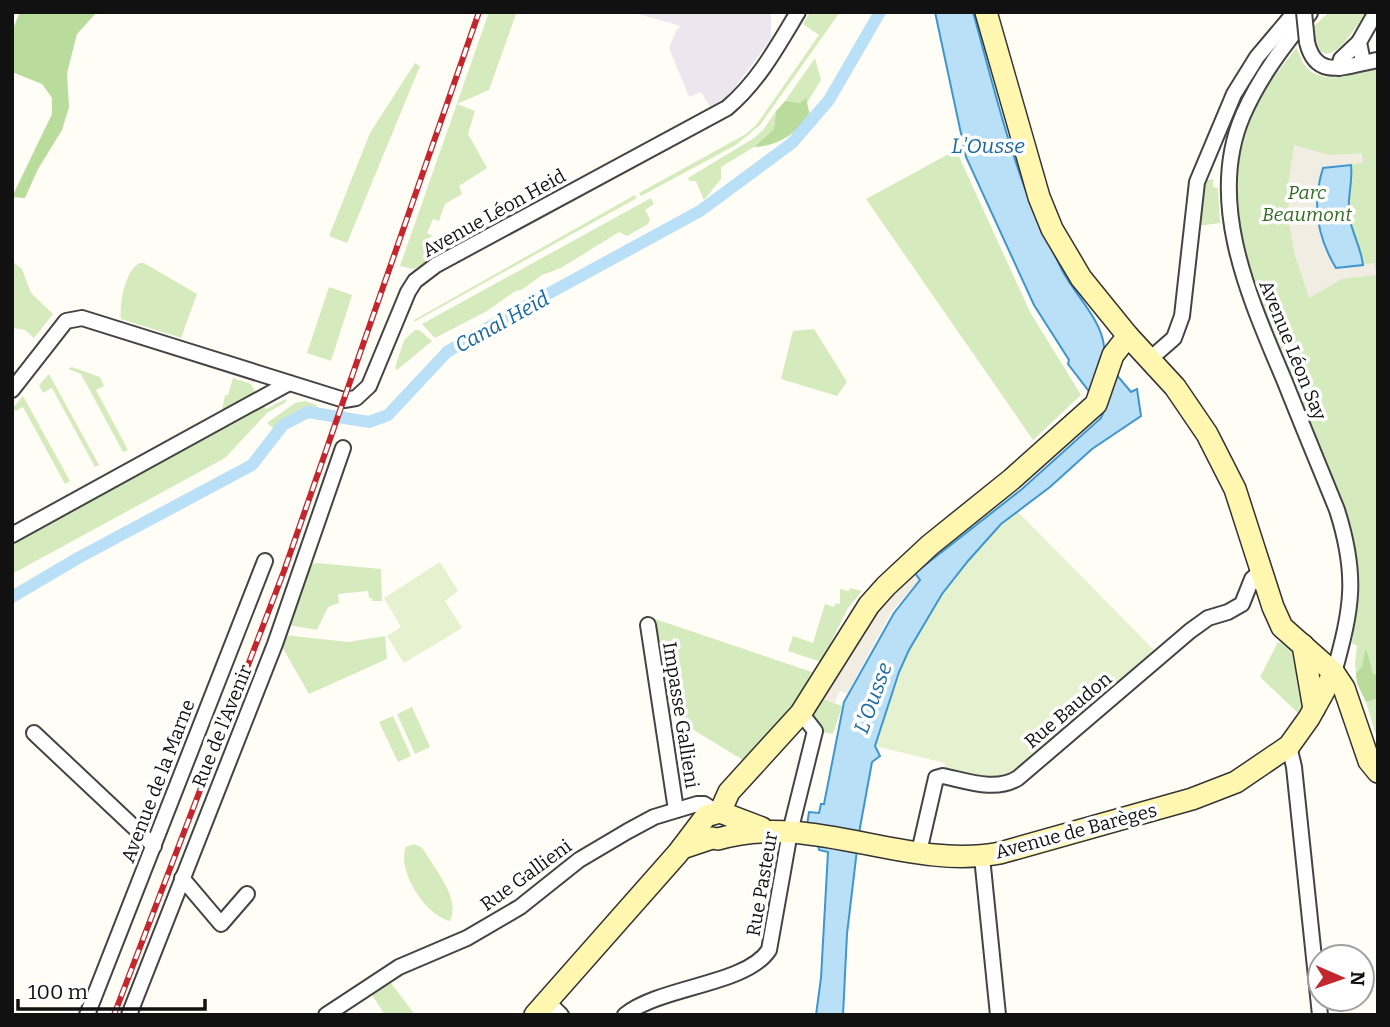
<svg xmlns="http://www.w3.org/2000/svg" width="1390" height="1027" font-family="Bitter,serif">
	<style>
		.industrial { fill: #eee6ef }
		.green { fill: #d5ebbd }
		.forest { fill: #b9dc9c }
		.pitch { fill: #e6f2cf }
		.plaza { fill: #f1ede2 }
		.water { fill: #b9e0f7; stroke: #3f96cf; stroke-width: 2 }
		.lines { fill: none; stroke-linecap: round; stroke-linejoin: round }
		.canal { stroke: #b9e0f7; stroke-width: 12 }
		.minor-casing { stroke: #444; stroke-width: 18 }
		.secondary-casing { stroke: #333; stroke-width: 24 }
		.minor { stroke: #fff; stroke-width: 14 }
		.secondary { stroke: #fff6b0; stroke-width: 21 }
		.rail-casing { stroke: #c4262e; stroke-width: 6 }
		.rail { stroke: #fff; stroke-width: 3.5; stroke-dasharray: 10; stroke-linecap: butt }
		.minor-bridge-casing { stroke: #444; stroke-width: 18; stroke-linecap: butt }
		.minor-bridge { stroke: #fff; stroke-width: 14 }
		.labels { text-anchor: middle; dominant-baseline: central; stroke-width: 7; stroke-linejoin: round; paint-order: stroke }
		.park-label { font-size: 19px; font-style: italic; fill: #2f6b1f; stroke: #fff }
		.street-label { font-size: 19px; fill: #111; stroke: #fff }
		.water-label { font-size: 21px; font-style: italic; fill: #1768a6; stroke: #fff }
	</style>
	<rect width="100%" height="100%" fill="#fffdf5"/>
	<path class="industrial" d="M631 12H771V39L730 94 710 107 701 92 689 97 669 48 676 31 681 26Z"/>
	<g class="green">
		<path d="M489 12H520L516 14 489 90 457 104 475 111 468 134 487 168 459 186 462 194 445 204 439 221 433 219 427 233 433 236 425 240 432 252 429 254 428 262 414 269 400 266Z"/>
		<path d="M810 12H840L760 125 736 145 641 196 639 193 746 134 757 124 819 35 803 24Z"/>
		<path d="M1329 12H1365C1353 34 1320 84 1312 28Z"/>
		<path d="M1296 48C1300 54 1301 62 1307 68 1326 86 1357 74 1378 66V742L1366 702 1357 683 1355 664 1357 645 1352 644 1358 588 1352 538 1247 265 1239 229 1235 199 1236 168 1250 118 1263 91Z"/>
		<path d="M815 58 821 80 807 103 806 99 800 103 785 101Z"/>
		<path d="M415 63 420 66 347 243 329 236 370 133Z"/>
		<path d="M776 111 774 129 754 147 721 167V179L704 200 696 181H690L688 178 754 138 763 130Z"/>
		<path d="M956 150 1030 312 1081 395 1033 440 866 199Z"/>
		<path d="M1213 179V187L1218 188 1220 223 1198 226 1203 181Z"/>
		<path d="M635 195 637 198 414 322V320Z"/>
		<path d="M651 198 654 204 645 210 650 219 648 224 627 236 619 232 561 268 542 275 523 289 514 292 487 311 435 338 422 324Z"/>
		<path d="M12 261 22 269 31 293 53 314 34 338 25 330 12 328Z"/>
		<path d="M140 263H144L197 294 181 338 121 319C119 305 125 269 140 263Z"/>
		<path d="M329 287 352 295 331 361 307 353Z"/>
		<path d="M814 329 847 382 837 396 781 379 793 331Z"/>
		<path d="M415 330H419L432 341 397 370 395 368 404 340Z"/>
		<path d="M72 367 100 377 104 386 96 390 128 450 123 452 81 374 68 369Z"/>
		<path d="M49 374 99 465 95 467 52 388 43 393 39 385Z"/>
		<path d="M233 378 251 384 257 395 221 415 225 395H228Z"/>
		<path d="M23 396 70 481 65 484 23 407 16 411 13 408Z"/>
		<path d="M286 399V402L267 413 225 458 12 574V542L264 406 266 409Z"/>
		<path d="M305 401 317 405 315 412C302 410 283 421 276 431L267 423 295 403Z"/>
		<path d="M317 563 381 569 382 601H372V598H369L368 591 338 594 339 603 328 607 317 630 288 625 308 565Z"/>
		<path d="M850 588 862 591 848 608 821 662 788 651 793 636 813 643 825 604 834 607 836 603 840 604V589L849 591Z"/>
		<path d="M649 617 812 672 795 703 743 760 664 712Z"/>
		<path d="M284 635 348 642 385 636 387 659 309 694 281 645Z"/>
		<path d="M1278 642C1287 644 1297 649 1300 658 1305 670 1307 705 1299 714L1260 677Z"/>
		<path d="M821 698 842 706 833 734 817 731 810 717Z"/>
		<path d="M412 707 430 747 415 754 397 714Z"/>
		<path d="M393 716 411 756 398 762 379 722Z"/>
		<path d="M414 844 421 847 425 852C436 871 461 899 450 921 426 916 396 870 406 847Z"/>
		<path d="M391 983 415 1015H385L372 995Z"/>
	</g>
	<g class="forest">
		<path d="M20 12H97L77 34 67 73 69 107 62 130 38 169 25 198 12 197 52 114V98L42 84 12 72V31Z"/>
		<path d="M806 98 810 116C794 134 779 146 754 147L774 129 776 111 785 101 800 103Z"/>
		<path d="M1366 648 1373 674H1378V698L1366 702 1357 683 1356 673 1362 667Z"/>
	</g>
	<g class="pitch">
		<path d="M1018 512 1154 650 1008 777H985L945 769V763L875 746C884 721 890 694 900 669 923 614 970 547 1018 512Z"/>
		<path d="M440 562 458 591 445 601 462 628 404 663 387 636 401 627 384 598Z"/>
	</g>
	<g class="plaza">
		<path d="M1294 145 1329 155 1362 153 1363 163 1323 168 1317 197 1318 216 1325 247 1335 268 1374 263 1377 275 1342 279 1309 298 1295 256 1289 223 1288 186Z"/>
		<path d="M915 573 920 580 892 611 847 694 840 691 835 703 821 698 877 608Z"/>
	</g>
	<g class="water">
		<path d="M935 12H973C991 77 1007 144 1032 207 1041 229 1052 249 1062 270 1077 299 1109 325 1104 360L1131 392 1137 389 1141 416 1092 449 1050 487 1001 524 968 561 942 594 909 650 899 672 875 746 880 756 872 762 859 833 847 934 843 1015H816L821 978 828 852 819 850 818 845 805 838 809 812 819 813 821 804H824L844 702 894 613 920 580 915 573 1022 489 1101 418 1104 411 1068 364 1069 360 1034 305 966 157Z"/>
		<path d="M1351 165C1353 182 1347 198 1349 216 1352 233 1361 247 1363 265L1336 268C1317 237 1312 203 1323 168Z"/>
	</g>
	<g class="lines">
		<path class="canal" d="M12 597 78 558 252 465 283 425 308 412 369 422 388 415 447 352 511 314 700 211 792 143 829 100 880 12"/>
		<defs>
			<g id="minor">
				<path d="M1310 13C1284 45 1259 78 1243 115 1205 203 1251 301 1285 382 1302 425 1320 468 1337 510 1358 576 1352 608 1334 673"/>
				<path d="M1307 42C1316 82 1348 65 1378 60"/>
				<path d="M1363 62 1359 42 1376 12"/>
				<path d="M1339 68 1341 59 1359 42"/>
				<path d="M1150 359 1174 338 1182 316 1197 182 1234 94 1257 57 1295 12"/>
				<path d="M12 390 66 321 82 318 344 400 356 398 369 386 408 292 415 281 436 265 727 108C758 82 777 47 798 12"/>
				<path d="M12 535 289 383"/>
				<path d="M648 625 676 810"/>
				<path d="M34 733 154 846"/>
				<path d="M1289 746 1294 767 1320 1015"/>
				<path d="M919 852 936 778 943 776C967 781 996 792 1018 778L1190 631 1208 618 1228 612 1242 604 1252 579 1262 570"/>
				<path d="M982 857 998 1015"/>
				<path d="M182 878 221 924 247 894"/>
				<path d="M547 1001 561 1015"/>
				<path d="M87 1015 265 561"/>
				<path d="M129 1015 275 644 343 448"/>
				<path d="M326 1015 399 967 467 938 520 907 579 860 628 831 654 817 697 804H704L715 811"/>
				<path d="M625 1015C661 986 746 985 769 950L790 832 815 731 801 713"/>
			</g>
			<g id="secondary">
				<path d="M986 12 1039 197 1052 229 1081 278 1128 336 1175 387 1207 434 1235 489 1273 607 1282 627 1334 673 1344 688 1369 761 1378 772"/>
				<path d="M1303 645 1314 709"/>
				<path d="M720 812 729 792 801 713 869 605 886 586 930 545 1012 479 1096 404 1113 355 1128 336"/>
				<path d="M682 848 712 838 718 839C813 811 906 871 1000 853L1192 799 1236 782 1289 746 1309 718 1334 673"/>
				<path d="M535 1015 678 853 706 816 720 812 762 828"/>
			</g>
		</defs>
		<use href="#minor" class="minor-casing"/>
		<use href="#secondary" class="secondary-casing"/>
		<use href="#minor" class="minor"/>
		<use href="#secondary" class="secondary"/>
		<defs>
			<path id="rail" d="M114 1015 284 571 479 12"/>
		</defs>
		<use href="#rail" class="rail-casing"/>
		<use href="#rail" class="rail"/>
		<defs>
			<path id="minor-bridge" d="M1304 12 1307 42"/>
		</defs>
		<use href="#minor-bridge" class="minor-bridge-casing"/>
		<use href="#minor-bridge" class="minor-bridge"/>
	</g>
	<g class="labels">
		<g class="park-label">
			<text x="1307" y="192">Parc<tspan x="1307" dy="22">Beaumont</tspan></text>
		</g>
		<g class="street-label">
			<text transform="translate(494 213) rotate(-29)">Avenue Léon Heid</text>
			<text transform="translate(1293 350) rotate(68)">Avenue Léon Say</text>
			<text transform="translate(1068 710) rotate(-40)">Rue Baudon</text>
			<text transform="translate(681 715) rotate(81)">Impasse Gallieni</text>
			<text transform="translate(222 726) rotate(-68)">Rue de l'Avenir</text>
			<text transform="translate(158 781) rotate(-69)">Avenue de la Marne</text>
			<text transform="translate(1076 831) rotate(-15)">Avenue de Barèges</text>
			<text transform="translate(526 875) rotate(-36)">Rue Gallieni</text>
			<text transform="translate(762 884) rotate(-80)">Rue Pasteur</text>
		</g>
		<g class="water-label">
			<text x="988" y="146">L'Ousse</text>
			<text transform="translate(502 322) rotate(-29)">Canal Heïd</text>
			<text transform="translate(873 698) rotate(-70)">L'Ousse</text>
		</g>
	</g>
	<rect width="1390" height="1027" fill="none" stroke="#111111" stroke-width="28"/>
	<g transform="translate(1341 978) rotate(92)"><circle r="33" fill="#ffffff" stroke="#a0a0a0" stroke-width="2"/>
	<path d="M0-5L12 26L0 18L-12 26Z" fill="#c4262e"/>
	<text y="-10" font-size="19" font-weight="bold" text-anchor="middle" fill="#111111">N</text>
	</g>
	<path d="M18 999v10h187v-10" fill="none" stroke="#111111" stroke-width="3.5"/>
	<text x="28" y="999" font-size="21" fill="#111111" stroke="#ffffff" stroke-width="5" paint-order="stroke">100 m</text>
</svg>
